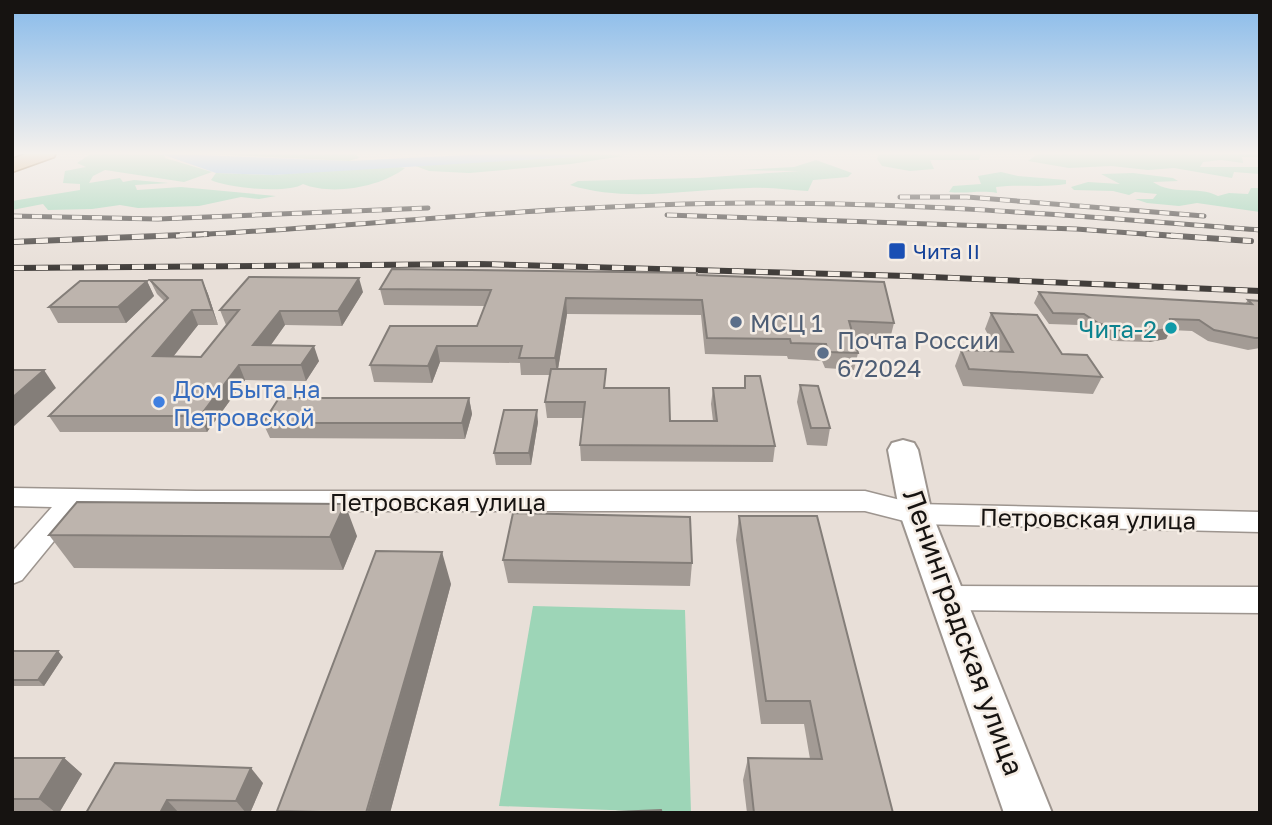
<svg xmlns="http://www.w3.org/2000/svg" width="1272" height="825" font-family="'Golos Text',sans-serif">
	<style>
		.green { fill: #9dd5b7 }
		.water { fill: #95c4ed }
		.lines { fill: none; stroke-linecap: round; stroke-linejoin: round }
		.minor-casing { stroke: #9d958f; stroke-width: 3 }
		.tertiary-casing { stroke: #9d958f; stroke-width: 4 }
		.primary-casing { stroke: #845318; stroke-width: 3 }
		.minor { fill: #fff; fill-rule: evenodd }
		.tertiary { fill: #fff; fill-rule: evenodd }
		.primary { fill: #d9ac76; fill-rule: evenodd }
		.rail-far1-casing { stroke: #413d3a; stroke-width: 5 }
		.rail-casing { stroke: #413d3a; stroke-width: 6 }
		.rail-far1 { stroke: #f5ede5; stroke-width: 3.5; stroke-dasharray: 10; stroke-linecap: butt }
		.rail { stroke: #f5ede5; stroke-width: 4.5; stroke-dasharray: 12; stroke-linecap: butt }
		.wall { fill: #a39b95 }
		.shaded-wall { fill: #847e79 }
		.building { fill: #bdb4ad; stroke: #847e79; stroke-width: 2 }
		.transit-dot { fill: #1a4fb4; stroke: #f5ede5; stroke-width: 2.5 }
		.service-dot { fill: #5c6f8a; stroke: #f5ede5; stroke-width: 2.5 }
		.culture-dot { fill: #0f9aa8; stroke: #f5ede5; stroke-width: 2.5 }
		.shop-dot { fill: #3f7fe0; stroke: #f5ede5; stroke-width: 2.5 }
		.labels { text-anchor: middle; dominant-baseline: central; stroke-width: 5; stroke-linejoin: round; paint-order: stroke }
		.far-transit-label { font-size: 21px; fill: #164399; stroke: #f5ede5; text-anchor: start }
		.service-label { font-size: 24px; fill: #4e5e75; stroke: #f5ede5; text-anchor: start }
		.culture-label { font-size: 24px; fill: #0d838f; stroke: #f5ede5; text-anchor: end }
		.shop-label { font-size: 24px; fill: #366cbe; stroke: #f5ede5; text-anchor: start }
		.street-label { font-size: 24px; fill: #161311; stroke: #f5ede5 }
		.near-street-label { font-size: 28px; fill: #161311; stroke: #f5ede5 }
	</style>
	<rect width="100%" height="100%" fill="#e8dfd8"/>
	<g class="green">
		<path d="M92 153 164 155 165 158 212 172 184 182 105 170 93 176 89 183 120 178 123 182 134 180 169 183 135 185 137 190 181 187 276 196 259 199 241 197 199 206 138 208 120 205 92 209 48 210 43 204 12 210V201L80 190V184L63 183 65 171 86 167 77 163Z"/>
		<path d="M189 153H355L359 158 349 161Z"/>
		<path d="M589 153 623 156 571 164 469 173 429 171 413 165 574 157Z"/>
		<path d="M879 153H981L979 160H930L934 169 910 171 882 166 877 159Z"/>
		<path d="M1039 153H1260V157H1242L1243 163 1221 160 1203 162 1200 167H1260V174L1234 172 1232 178 1174 168 1148 170 1111 166 1069 168 1028 161Z"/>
		<path d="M816 160 852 173 848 177 813 180 808 191C789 190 768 187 749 188 690 189 627 203 570 185L578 181 697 178 800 171 739 170 794 167Z"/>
		<path d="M393 166 405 168C381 187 332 196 303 184 288 194 227 188 211 180L216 173 273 175Z"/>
		<path d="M1001 172 1018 176 1066 180V184C1042 188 1020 184 996 187L997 193C980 190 966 194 949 192L953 186 981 184 978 176Z"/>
		<path d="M1133 173 1173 178 1178 181 1153 182C1173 196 1197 185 1218 196L1229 193 1248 194 1251 188H1260V212L1197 203 1179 206 1147 203 1135 199H1153L1157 194 1135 192 1129 195 1113 191 1074 190 1071 187 1088 182 1120 184 1101 174Z"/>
		<path d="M533 606 685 610 691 813 499 806Z"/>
	</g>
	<path class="water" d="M147 153 349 161 508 153H589L575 157 273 175 216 173 164 155Z"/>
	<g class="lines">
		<defs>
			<g id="minor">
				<path d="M12 488 196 491H865L916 504 1260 512V532L916 524 865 511H196L81 508 22 580 12 584V552L52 507 12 506Z"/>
				<path d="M949 586 1260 587V613L949 610 938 607 934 598 938 589Z"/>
			</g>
			<path id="tertiary" d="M903 440 914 443 918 450 932 514 1052 813H1004L900 514 888 450 892 443Z"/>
			<path id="primary" d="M28 153H56L54 157 12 172V159Z"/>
		</defs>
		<use href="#minor" class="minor-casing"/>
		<use href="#tertiary" class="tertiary-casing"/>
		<use href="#primary" class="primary-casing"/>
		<use href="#minor" class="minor"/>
		<use href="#tertiary" class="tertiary"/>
		<use href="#primary" class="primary"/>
		<defs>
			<g id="rail-far1">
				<path d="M900 197H967L1204 216"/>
				<path d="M667 215 1076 229 1173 236"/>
				<path d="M12 216 158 219 428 208"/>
				<path d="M176 236C367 226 557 204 748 203 919 202 1090 217 1260 230"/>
			</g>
			<g id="rail">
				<path d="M1147 234 1251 241"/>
				<path d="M12 242 207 234"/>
				<path d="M12 268 479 264 907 276 1260 291"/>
			</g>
		</defs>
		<use href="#rail-far1" class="rail-far1-casing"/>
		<use href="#rail" class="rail-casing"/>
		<use href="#rail-far1" class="rail-far1"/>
		<use href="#rail" class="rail"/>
	</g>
	<g class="wall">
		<path d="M697 275 894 323 890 339 854 338 858 353 854 370 825 368 822 361 788 359 787 356 705 354 701 315 567 314 558 369 606 388 670 421H713L711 404 713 388H744L745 376 775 446 773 462 581 461 580 445 583 418H547L545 402 550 375H521L520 363 440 362 432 383 374 382 370 365 477 326 485 306 384 305 380 289Z"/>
		<path d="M150 280H202L208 294 218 325H198L173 357H201L227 325H226L220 310 363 292 342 326 285 325 271 345 319 361 306 381 245 380 207 432H60L49 416 165 302 157 294Z"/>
		<path d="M147 281 154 296 126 323H58L49 307Z"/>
		<path d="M1039 292 1245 304 1248 300 1260 301V348L1248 350 1208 341 1192 331 1170 330 1166 339 1149 342 1113 341 1093 334 1079 325 1049 324 1034 303Z"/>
		<path d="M991 313 1102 377 1093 394 963 386 955 366 961 350 997 352 985 329Z"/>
		<path d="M800 385 830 428 827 446 807 445 797 402Z"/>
		<path d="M469 398 472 414 465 439 270 438 263 423Z"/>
		<path d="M538 422 531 465H496L494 453Z"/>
		<path d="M739 516 893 813H747L743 780 748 758 810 759 804 724H761L736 540Z"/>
		<path d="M49 535 357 536 343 570 74 568Z"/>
		<path d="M503 560 692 563 690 586 508 583Z"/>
		<path d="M451 584 390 813H278L277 811Z"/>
		<path d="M12 651 63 657 44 686H14L12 688Z"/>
		<path d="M12 758H64L82 774 59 813H12Z"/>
		<path d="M263 783 250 813H86Z"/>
	</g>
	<g class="shaded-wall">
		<path d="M359 278 363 292 342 326 338 311Z"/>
		<path d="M202 280 208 294 218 325 212 310Z"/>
		<path d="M147 281 154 296 126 323 118 307Z"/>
		<path d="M566 298 567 314 557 375 555 358Z"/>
		<path d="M192 310 198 325 161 372 153 356Z"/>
		<path d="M280 311 285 325 260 360 253 345Z"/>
		<path d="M1172 328 1166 339 1149 342 1155 331Z"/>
		<path d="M314 346 319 361 306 381 301 365Z"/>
		<path d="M437 346 440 362 432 383 428 366Z"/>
		<path d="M239 365 245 380 207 432 200 416Z"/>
		<path d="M44 370 56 388 12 428V398Z"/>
		<path d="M469 398 472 414 465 439 462 423Z"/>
		<path d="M537 410 538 422 531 465 529 453Z"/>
		<path d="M345 504 357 536 343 570 330 537Z"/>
		<path d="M442 552 451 584 390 813H367Z"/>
		<path d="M58 651 63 657 44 686 38 680Z"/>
		<path d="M64 758 82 774 59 813H56L39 799Z"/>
		<path d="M251 768 263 783 250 813H246L236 801Z"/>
		<path d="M167 800 179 813H160Z"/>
	</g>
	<g class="building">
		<path d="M392 269 697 273V275L884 282 894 323 849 321 858 353 828 352 826 344 791 343 790 339 707 338 702 300 566 298 555 358H519L522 346H437L428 366 370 365 390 326H477L491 290 380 289Z"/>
		<path d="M249 277 359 278 338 311H280L253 345 314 346 301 365H239L200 416H49L168 298 150 280H202L212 310H192L153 356 201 357 239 310H220Z"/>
		<path d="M80 281H147L118 307H49Z"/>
		<path d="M1039 292 1252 304 1248 300 1260 301V338H1255L1214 330 1199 320 1170 319 1172 328 1155 331 1119 330 1098 323 1084 314 1053 313Z"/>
		<path d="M991 313 1037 315 1062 354 1087 355 1102 377 969 369 961 350 1013 352Z"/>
		<path d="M551 369H606L604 388H669L670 421H717L713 388H745V376H760L775 446 580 445 585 402H545Z"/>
		<path d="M12 370H44L12 398Z"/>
		<path d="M800 385 818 386 830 428H811Z"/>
		<path d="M279 398H469L462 423H263Z"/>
		<path d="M504 410H537L529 453H494Z"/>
		<path d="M77 502 345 504 330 537 49 535Z"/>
		<path d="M513 513 690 517 692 563 503 560Z"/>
		<path d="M739 516H817L893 813H754L748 758 822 759 810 701H766Z"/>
		<path d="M376 551 442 552 366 813 277 811Z"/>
		<path d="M12 651H58L38 680H12Z"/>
		<path d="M12 758H64L39 799H12Z"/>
		<path d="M115 763 251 768 236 801 167 800 160 813H86Z"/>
		<path d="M661 810 662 813H616V812Z"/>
	</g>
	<linearGradient id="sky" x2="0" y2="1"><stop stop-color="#87baea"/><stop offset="0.57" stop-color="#f5f1ed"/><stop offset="1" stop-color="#f5f1ed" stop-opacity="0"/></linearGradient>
	<rect width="1272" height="269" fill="url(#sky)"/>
	<rect class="transit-dot" x="888" y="242" width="18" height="18" rx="3.5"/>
	<g class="service-dot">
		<circle cx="736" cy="322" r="7"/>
		<circle cx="823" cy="353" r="7"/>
	</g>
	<circle class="culture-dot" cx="1171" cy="328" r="7"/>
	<circle class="shop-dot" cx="159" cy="402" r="7"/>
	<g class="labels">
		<g class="far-transit-label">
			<text x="913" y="251">Чита II</text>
		</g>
		<g class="service-label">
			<text x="750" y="322">МСЦ 1</text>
			<text x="837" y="339">Почта России<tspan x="837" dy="28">672024</tspan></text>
		</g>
		<g class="culture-label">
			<text x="1157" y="328">Чита-2</text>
		</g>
		<g class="shop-label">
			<text x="173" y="388">Дом Быта на<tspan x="173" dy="28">Петровской</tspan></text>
		</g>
		<g class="street-label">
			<text x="438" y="501">Петровская улица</text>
			<text transform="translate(1088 518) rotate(1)">Петровская улица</text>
		</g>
		<g class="near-street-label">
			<text transform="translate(964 632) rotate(70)">Ленинградская улица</text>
		</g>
	</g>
	<rect width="1272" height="825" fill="none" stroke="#161311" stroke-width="28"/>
</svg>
